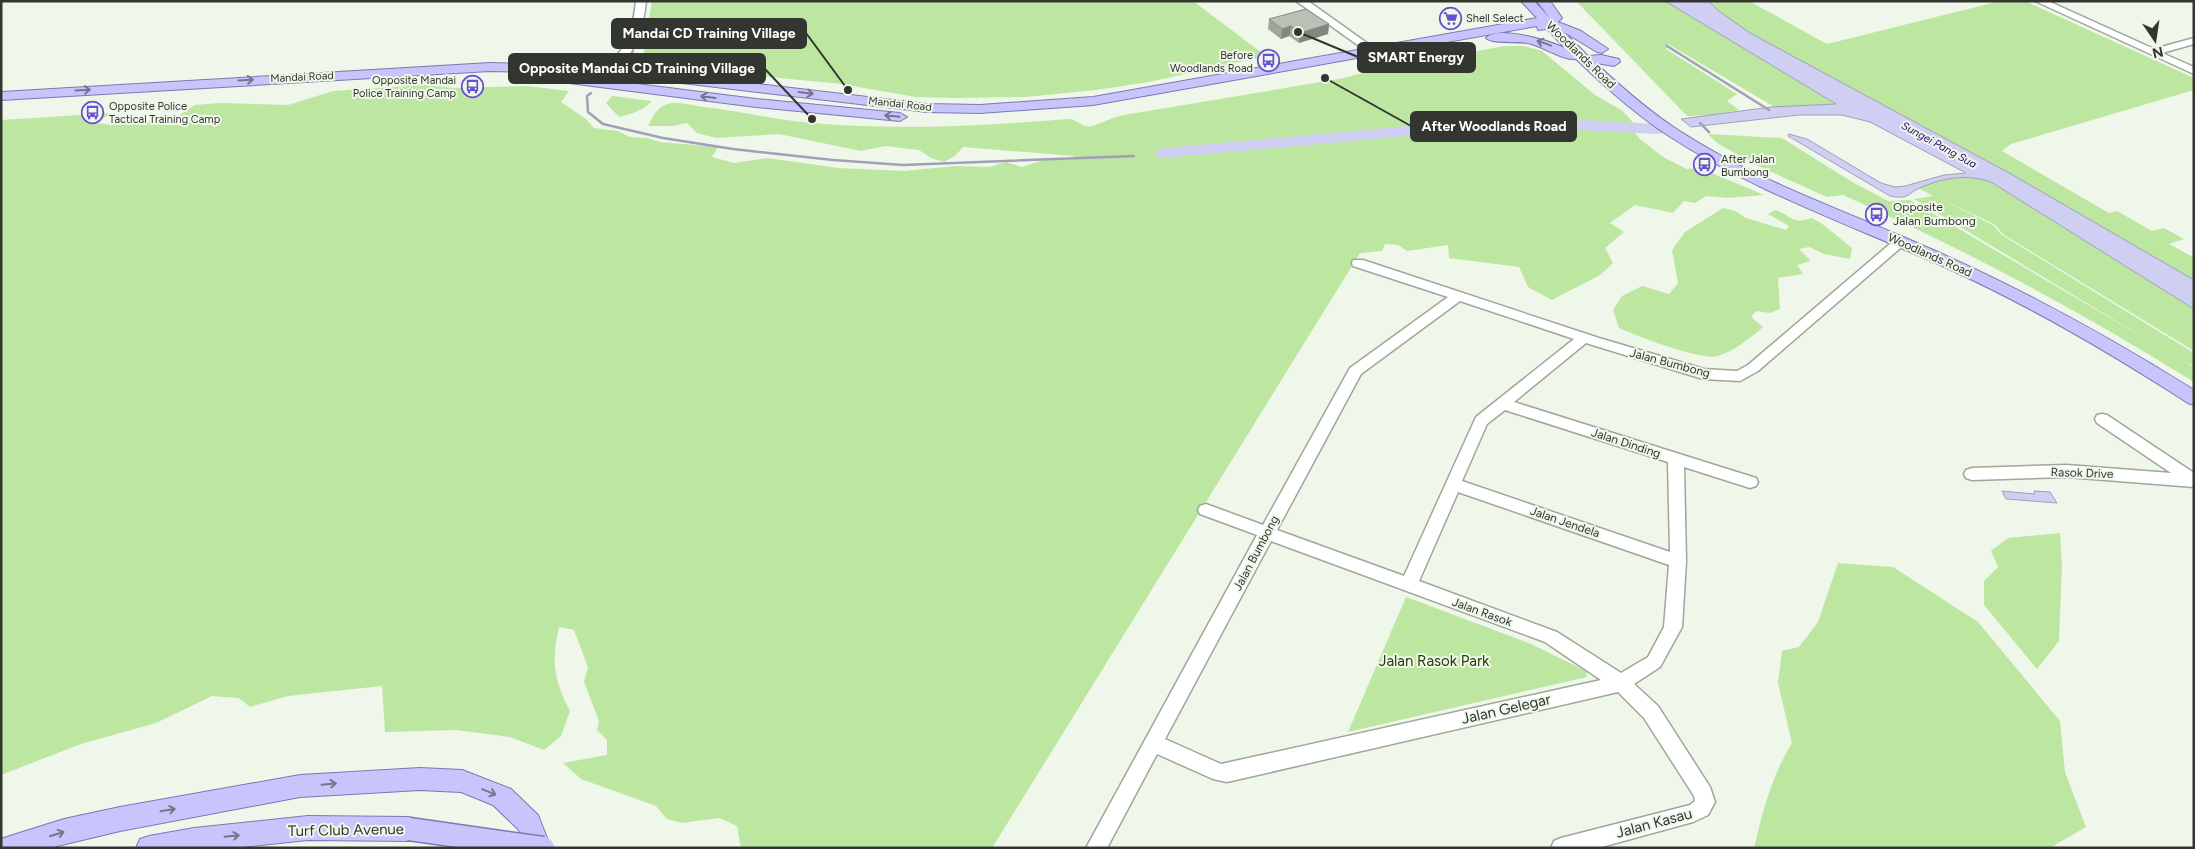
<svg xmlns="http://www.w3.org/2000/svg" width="2195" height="849" font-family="Figtree,sans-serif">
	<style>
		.green { fill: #bde6a1 }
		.water { fill: #cfcef3; stroke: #a0a0b8 }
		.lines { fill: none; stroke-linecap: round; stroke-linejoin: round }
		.stream { stroke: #a0a0b8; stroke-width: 2.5 }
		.river { fill: #cfcef3; fill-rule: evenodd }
		.minor-casing { stroke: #9fa69a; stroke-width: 3 }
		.major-casing { stroke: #7b78b3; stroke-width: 2 }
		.minor { fill: #fff; fill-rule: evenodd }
		.major { fill: #c8c4fc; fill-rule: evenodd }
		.major-bridge-casing { stroke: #7b78b3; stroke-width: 25; stroke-linecap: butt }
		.major-bridge { stroke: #c8c4fc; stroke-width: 22 }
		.wall { fill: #9fa69c }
		.shaded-wall { fill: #82877f }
		.building { fill: #b9c1b5; stroke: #82877f }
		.oneway { stroke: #76758c }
		.labels { text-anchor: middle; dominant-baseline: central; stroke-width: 4; stroke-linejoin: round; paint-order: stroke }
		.far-poi-label { font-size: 11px; fill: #323530; stroke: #eff7ea; text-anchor: start }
		.far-street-label { font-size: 11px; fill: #323530; stroke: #eff7ea }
		.far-water-label { font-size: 11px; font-style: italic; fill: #2b0571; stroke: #eff7ea }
		.street-label { font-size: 12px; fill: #323530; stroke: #eff7ea }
		.poi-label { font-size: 12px; fill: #323530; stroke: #eff7ea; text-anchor: start }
		.near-park-label { font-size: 15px; fill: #224000; stroke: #eff7ea }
		.near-street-label { font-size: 15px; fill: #323530; stroke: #eff7ea }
		.leader { fill: none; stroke: #323530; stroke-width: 2 }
		.callout-dot { fill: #323530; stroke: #eff7ea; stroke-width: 2 }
		.callout { fill: #323530; stroke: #323530; stroke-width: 2 }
		.callout-label { font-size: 14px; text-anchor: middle; font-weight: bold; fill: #fff }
	</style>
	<rect width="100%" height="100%" fill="#eff7ea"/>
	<g class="green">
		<path d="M652 1H1193L1266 56 1149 82 1096 90 1025 97 952 98 916 97 841 84 636 64 643 56Z"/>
		<path d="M1576 1H1665L1837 104 1776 108 1668 44 1666 49 1737 94 1727 101 1739 110 1713 115 1687 116Z"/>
		<path d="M1708 1H1749L1827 44 2000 1H2025L2194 78V90L2011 144 2002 151 2109 213 2117 211 2152 231 2164 228 2184 239 2169 244 2191 256 2194 255V280L2011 174 1750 33 1720 12Z"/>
		<path d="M1505 46H1524L1542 51 1595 95 1623 111 1635 125V133L1640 139 1663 157 1687 169 1700 168 1764 195 1728 198 1706 196 1695 203 1684 201 1673 213 1635 205 1610 223 1624 232 1605 248 1613 263 1600 275 1552 300 1528 287 1519 267 1449 258 1448 245 1407 251 1398 245 1385 244 1382 251 1360 253 992 848H741L737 826 719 818 682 823 667 819 656 806 581 779 563 763 607 755V740L597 730 599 721 584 682 588 667 574 630 559 627C551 661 554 681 570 711L561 736 544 750 510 737 456 730 385 732 382 686 288 696 250 707 239 698 212 696 156 723 81 744 1 775V120L111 113 96 123 113 125 149 122 178 116 195 105 220 103 288 105 333 91 424 85 454 88 527 86 569 91 561 102 586 119 594 128 618 131 630 137 647 138 660 142 718 147 712 157 734 163 767 158 839 168 904 171 955 166 989 167 1006 162 1022 167 1043 160H1071L1074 156 963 147 955 156 944 162 931 158 919 150 885 146 861 151 779 134 716 138 697 133 687 123 672 126H648C653 116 658 105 671 103 679 102 689 105 697 106 733 110 767 118 802 122 890 131 980 126 1068 119 1077 118 1082 129 1092 126 1103 123 1112 117 1124 115L1339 79 1379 69Z"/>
		<path d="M612 96 652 101C644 110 631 114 619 117L606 103Z"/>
		<path d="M1708 134 1782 138 1854 183 1888 201 1910 200 2156 345 1914 199 1933 196 1918 188C1943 177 1966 174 1991 182L2194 309V351L2004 235 1994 224 1940 199 1993 225 2002 235 2194 353V366L2183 361 2194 367V382C2082 312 1964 249 1843 195L1827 197 1756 165 1717 143Z"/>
		<path d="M1723 208 1735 211 1746 218 1786 230 1789 226 1768 214 1775 210C1792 215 1791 225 1812 218L1821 223 1852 248 1850 259 1824 254 1809 247 1799 249 1811 261 1797 265 1803 274 1778 278 1780 309 1770 313 1756 311 1751 317 1763 327C1749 339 1736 350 1718 356 1701 361 1637 336 1619 328L1613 310 1622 296 1642 286 1669 294 1678 283 1672 250 1685 232Z"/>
		<path d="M2060 533 2062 564 2059 641 2037 669 1984 605V581L1998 567 1991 551 2008 538Z"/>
		<path d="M1838 563 1893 567 1978 622 2060 721 2065 772 2086 827 2050 848H1754C1763 810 1772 775 1792 743L1778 683 1782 651 1799 647 1818 622Z"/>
		<path d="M1406 597 1531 644 1586 671 1587 677 1348 732Z"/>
	</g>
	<g class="water">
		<path d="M1665 1H1708L1720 12 1750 33 2011 174 2194 280V309L1991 182C1967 174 1946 177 1922 187 1907 193 1910 200 1890 196L1788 136 1789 134 1807 139 1881 183 1895 187 1905 186 1944 175 1966 173 1870 122 1842 115H1799L1691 127 1681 119 1771 107 1836 104Z"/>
		<path d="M2002 491 2035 494 2034 491 2050 492 2057 503 2006 499Z"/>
	</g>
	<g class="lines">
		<g class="stream">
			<path d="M1667 46 1769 110"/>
			<path d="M628 61 632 55 633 46"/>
			<path d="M591 93 587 96 588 112 603 124 663 138 733 149 833 160 903 165 1134 156"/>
			<path d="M1700 123 1709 132"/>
		</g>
		<path class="river" d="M1497 118H1542L1657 124 1663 125 1665 129 1663 133 1657 134 1542 128H1497L1164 158 1158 157 1155 153 1158 149 1164 148Z"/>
		<defs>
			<g id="minor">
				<path d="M636 1H646C643 28 639 50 616 67 611 71 609 74 602 72V68C630 47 632 34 636 1Z"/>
				<path d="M1296 1H1308L1378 51 1373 54 1369 53Z"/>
				<path d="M2035 1H2048L2154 49 2194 38V44L2162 53 2194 67V74Z"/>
				<path d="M1901 237 1905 238 1907 241 1905 244 1758 371 1740 381 1703 379 1586 343 1514 402 1756 478 1758 482 1756 486 1750 488 1684 467 1686 561 1682 627 1660 667 1634 684 1658 706 1710 787 1715 802 1708 815 1693 822 1598 848H1551L1554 841 1561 838 1690 805 1695 801 1694 796 1644 718 1618 692 1227 782 1213 779 1157 754 1107 848H1086L1257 535 1200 514 1198 510 1200 506 1206 504 1263 525 1350 368 1448 297 1353 266 1352 263 1353 260H1363L1599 338 1704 369 1737 371 1748 365 1897 238ZM1460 301 1574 339 1476 417 1404 576 1277 530 1361 374ZM1505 410 1668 462 1670 552 1462 481 1487 424ZM1458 492 1669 565 1664 627 1648 657 1621 673 1557 632 1419 581ZM1271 541 1545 642 1601 680 1221 764 1165 739Z"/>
				<path d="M2102 414 2107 415 2194 473V487L2067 477 1972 480 1966 478 1964 474 1966 470 1972 468 2067 465 2171 473 2097 423 2095 419 2097 415Z"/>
			</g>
			<g id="major">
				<path d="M1521 1H1534L1549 17 1537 1H1550L1562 18 1558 22 1581 31 1608 49 1602 53 1597 52 1564 32 1588 56 1601 55 1619 59 1620 62 1614 66 1596 63 1601 68C1625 90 1650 112 1678 130 1756 181 1846 211 1931 249 2022 289 2109 337 2194 390V405L2188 403C2112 354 2034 308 1951 270 1857 227 1756 193 1669 136 1635 114 1605 87 1576 59 1564 61 1542 46 1528 43 1518 41 1492 44 1486 38 1498 25 1550 41 1565 48L1547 29 1538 30 1537 26 1093 105 980 113 927 112 606 74 490 71 1 100V92L490 63 606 66 927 104 980 105 1093 97 1537 18Z"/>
				<path d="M574 76 756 99 900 113 907 117 900 121 756 107 569 83 567 80Z"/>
				<path d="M420 768 462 770 511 789 538 815 551 848H525L519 830 493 805 461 792 420 790 300 797 120 831 49 848H1V839L10 836 64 819 120 807 300 775Z"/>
				<path d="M308 816 409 817 418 821 422 829 418 837 409 841 308 840 233 848H136L140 839 149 836 194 828Z"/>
			</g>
		</defs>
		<use href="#minor" class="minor-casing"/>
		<use href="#major" class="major-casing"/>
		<use href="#minor" class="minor"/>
		<use href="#major" class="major"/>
		<defs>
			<path id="major-bridge" d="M409 829 543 848"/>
		</defs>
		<use href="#major-bridge" class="major-bridge-casing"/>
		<use href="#major-bridge" class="major-bridge"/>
	</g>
	<path class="wall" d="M1269 19 1329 24 1328 34 1299 43 1289 36 1281 39 1268 29Z"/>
	<g class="shaded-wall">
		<path d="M1329 24 1328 34 1299 43 1300 33Z"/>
		<path d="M1291 26 1289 36 1281 39 1282 29Z"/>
	</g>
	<path class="building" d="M1306 9 1329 24 1300 33 1291 26 1282 29 1269 19Z"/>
	<defs><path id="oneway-shaft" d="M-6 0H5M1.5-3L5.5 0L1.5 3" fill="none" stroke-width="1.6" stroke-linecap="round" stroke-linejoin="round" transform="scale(1.25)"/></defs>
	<g class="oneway">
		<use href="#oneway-shaft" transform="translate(1544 43) rotate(-160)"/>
		<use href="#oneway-shaft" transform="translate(246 80) rotate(-3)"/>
		<use href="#oneway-shaft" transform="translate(83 90) rotate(-3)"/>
		<use href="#oneway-shaft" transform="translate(806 93) rotate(7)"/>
		<use href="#oneway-shaft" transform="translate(708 97) rotate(-173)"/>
		<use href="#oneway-shaft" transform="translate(892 116) rotate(-174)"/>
		<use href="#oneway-shaft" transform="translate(329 784) rotate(-5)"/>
		<use href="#oneway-shaft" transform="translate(489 792) rotate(22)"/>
		<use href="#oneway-shaft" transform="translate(168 810) rotate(-10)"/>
		<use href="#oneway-shaft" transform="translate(57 834) rotate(-17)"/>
		<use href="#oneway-shaft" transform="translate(232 836) rotate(-6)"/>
	</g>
	<defs>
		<symbol id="supermarket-ring" viewBox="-11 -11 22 22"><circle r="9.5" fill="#eff7ea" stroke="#6752cb" stroke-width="1.5"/><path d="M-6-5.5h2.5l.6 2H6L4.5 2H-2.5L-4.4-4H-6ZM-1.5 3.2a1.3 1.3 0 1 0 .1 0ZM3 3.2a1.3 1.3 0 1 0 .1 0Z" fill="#6752cb"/></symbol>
		<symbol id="bus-ring" viewBox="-11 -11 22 22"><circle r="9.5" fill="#eff7ea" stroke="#6752cb" stroke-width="1.5"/><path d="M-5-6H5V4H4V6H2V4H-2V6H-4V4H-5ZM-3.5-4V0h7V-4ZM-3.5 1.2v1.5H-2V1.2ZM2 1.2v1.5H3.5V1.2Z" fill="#6752cb"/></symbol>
	</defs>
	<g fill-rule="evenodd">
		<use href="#supermarket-ring" x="1438" y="6" width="25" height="25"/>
		<use href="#bus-ring" x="1256" y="48" width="25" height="25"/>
		<use href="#bus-ring" x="460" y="74" width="25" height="25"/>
		<use href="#bus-ring" x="80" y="100" width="25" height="25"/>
		<use href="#bus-ring" x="1692" y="152" width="25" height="25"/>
		<use href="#bus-ring" x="1864" y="202" width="25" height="25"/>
	</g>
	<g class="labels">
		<g class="far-poi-label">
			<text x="1466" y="18">Shell Select</text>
			<text x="1253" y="55" text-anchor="end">Before<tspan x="1253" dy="13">Woodlands Road</tspan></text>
			<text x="456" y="80" text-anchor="end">Opposite Mandai<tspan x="456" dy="13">Police Training Camp</tspan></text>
			<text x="109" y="106">Opposite Police<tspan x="109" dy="13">Tactical Training Camp</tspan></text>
			<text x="1721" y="159">After Jalan<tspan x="1721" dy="13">Bumbong</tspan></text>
		</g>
		<g class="far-street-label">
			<text transform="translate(302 77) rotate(-3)">Mandai Road</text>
			<text transform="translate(900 104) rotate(6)">Mandai Road</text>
		</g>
		<g class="far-water-label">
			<text transform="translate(1939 145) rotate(29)">Sungei Pang Sua</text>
		</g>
		<g class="street-label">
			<text transform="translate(1581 55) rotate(44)">Woodlands Road</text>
			<text transform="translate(1930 255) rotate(24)">Woodlands Road</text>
			<text transform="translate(1670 363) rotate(15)">Jalan Bumbong</text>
			<text transform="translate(1626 443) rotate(18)">Jalan Dinding</text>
			<text transform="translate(2082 473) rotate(2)">Rasok Drive</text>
			<text transform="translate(1565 522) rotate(19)">Jalan Jendela</text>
			<text transform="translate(1256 553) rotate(-62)">Jalan Bumbong</text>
			<text transform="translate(1482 612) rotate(20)">Jalan Rasok</text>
		</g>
		<g class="poi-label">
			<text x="1893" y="207">Opposite<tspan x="1893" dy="14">Jalan Bumbong</tspan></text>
		</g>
		<g class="near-park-label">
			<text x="1434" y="661">Jalan Rasok Park</text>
		</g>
		<g class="near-street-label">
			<text transform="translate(1506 709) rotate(-13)">Jalan Gelegar</text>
			<text transform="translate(1654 823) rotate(-15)">Jalan Kasau</text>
			<text transform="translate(346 830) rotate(-1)">Turf Club Avenue</text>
		</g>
	</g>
	<path class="leader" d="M848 90L806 33M1298 32L1358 57M812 119L765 69M1325 78L1411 126"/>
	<g class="callout-dot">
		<circle cx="848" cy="90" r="5"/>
		<circle cx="1298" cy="32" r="5"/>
		<circle cx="812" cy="119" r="5"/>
		<circle cx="1325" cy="78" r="5"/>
	</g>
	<g class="callout">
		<rect x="612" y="19" width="194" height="29" rx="5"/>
		<rect x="1358" y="43" width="117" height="29" rx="5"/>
		<rect x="509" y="54" width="256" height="29" rx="5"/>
		<rect x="1411" y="112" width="165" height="29" rx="5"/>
	</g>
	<g class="callout-label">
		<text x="709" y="38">Mandai CD Training Village</text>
		<text x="1416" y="62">SMART Energy</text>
		<text x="637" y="73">Opposite Mandai CD Training Village</text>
		<text x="1494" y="131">After Woodlands Road</text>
	</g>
	<rect width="2195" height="849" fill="none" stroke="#323530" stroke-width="5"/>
	<g transform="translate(2155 40) rotate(167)" stroke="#eff7ea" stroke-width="4" paint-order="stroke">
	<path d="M0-4L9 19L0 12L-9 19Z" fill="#323530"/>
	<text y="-8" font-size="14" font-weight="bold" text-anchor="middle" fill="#323530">N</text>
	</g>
</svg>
